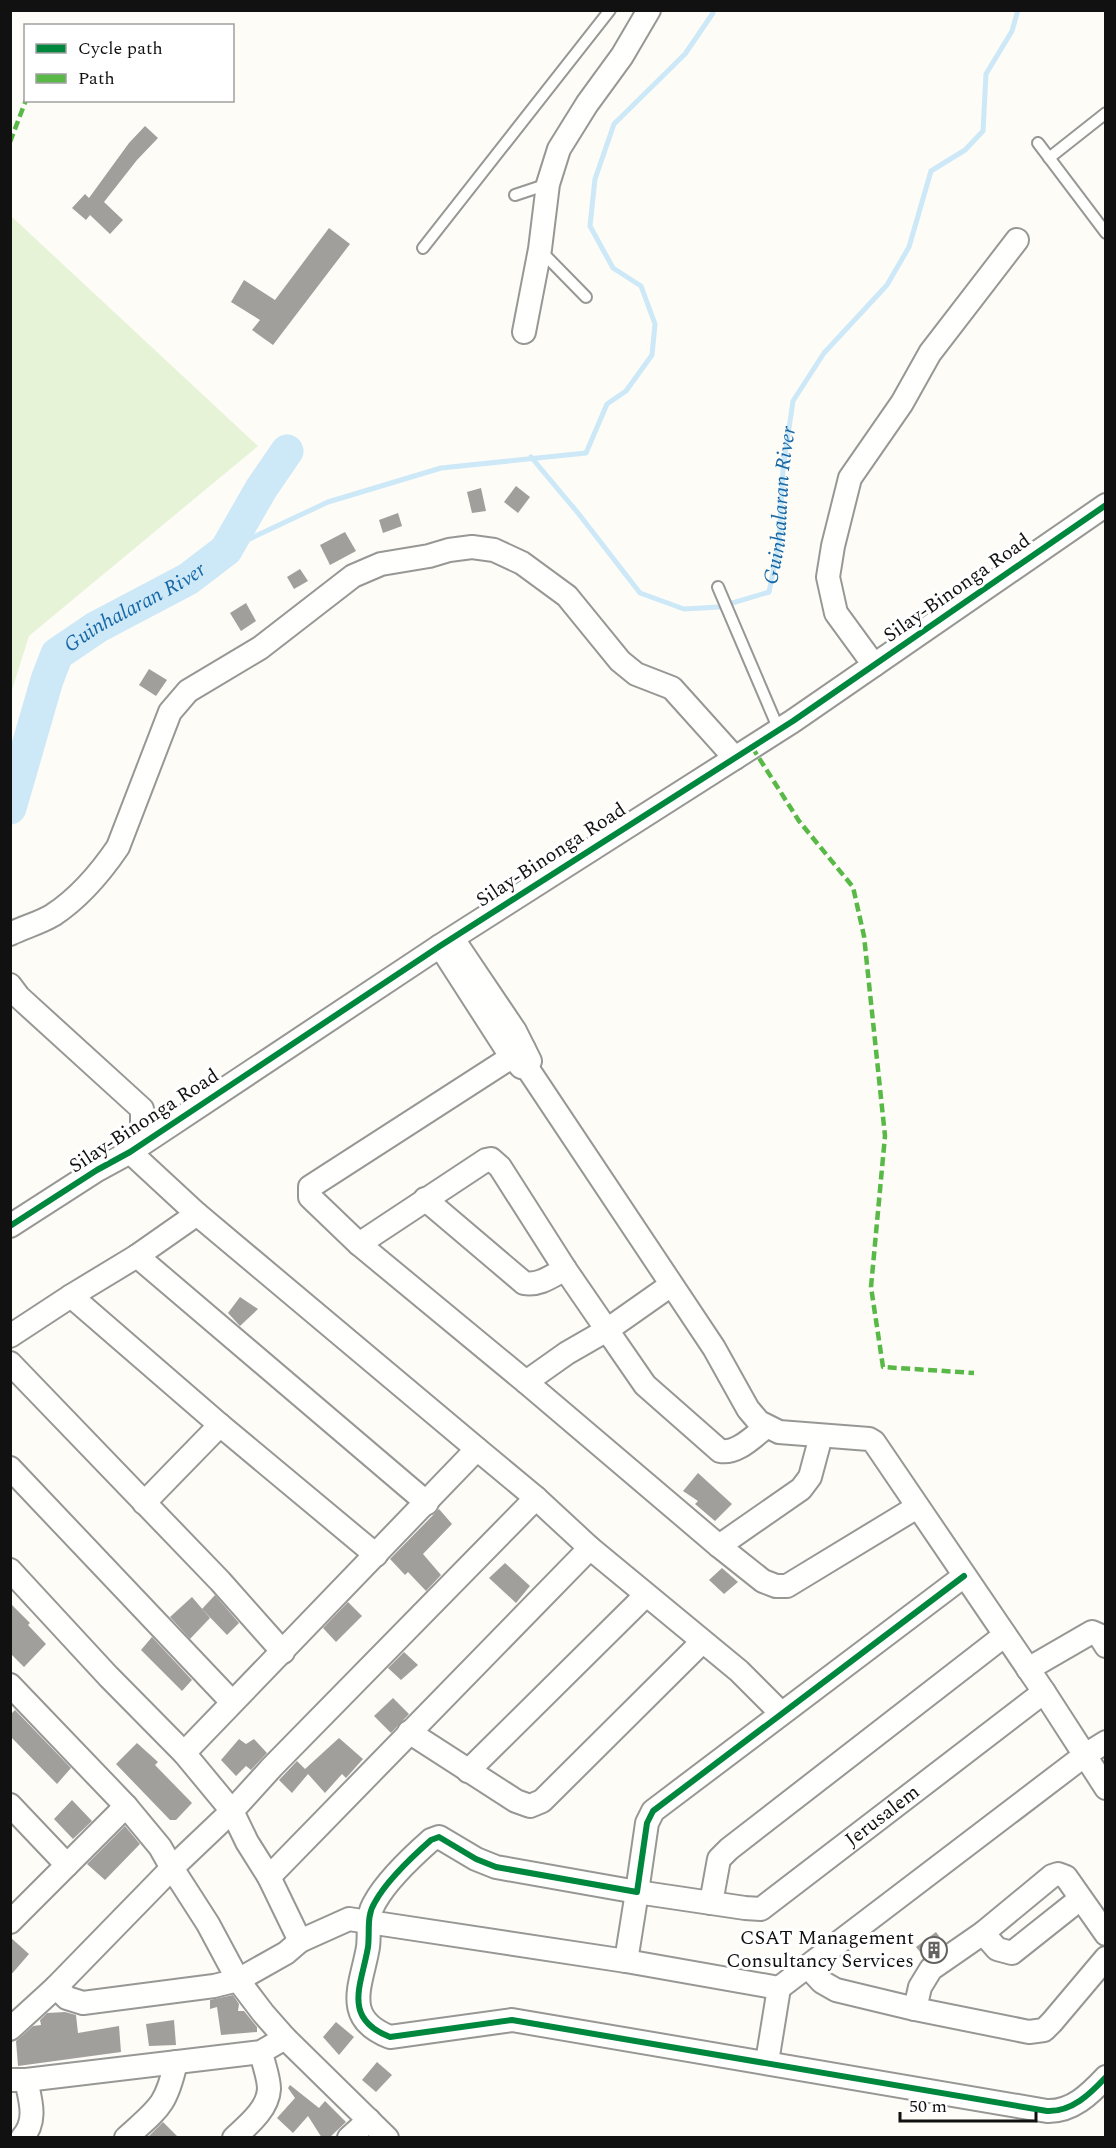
<svg xmlns="http://www.w3.org/2000/svg" width="1116" height="2148" font-family="Spectral,serif">
	<style>
		.green { fill: #e7f3d7 }
		.lines { fill: none; stroke-linecap: round; stroke-linejoin: round }
		.stream { stroke: #cde8f7; stroke-width: 5 }
		.river { stroke: #cde8f7; stroke-width: 33 }
		.building { fill: #a19f9c }
		.service-casing { stroke: #979795; stroke-width: 14 }
		.minor-casing { stroke: #979795; stroke-width: 26 }
		.service { stroke: #fffffe; stroke-width: 10 }
		.minor { stroke: #fffffe; stroke-width: 22 }
		.quiet { stroke: #58b947; stroke-width: 4.5; stroke-dasharray: 9 4.5; stroke-linecap: butt }
		.cycleway-casing { stroke: #fff; stroke-width: 10 }
		.cycleway { stroke: #00873e; stroke-width: 6 }
		.labels { text-anchor: middle; dominant-baseline: central; stroke-width: 6; stroke-linejoin: round; paint-order: stroke }
		.street-label { font-size: 20px; fill: #111; stroke: #fff }
		.poi-label { font-size: 20px; fill: #111; stroke: #fff; text-anchor: end }
		.water-label { font-size: 21px; font-style: italic; fill: #1768a6; stroke: #fff }
	</style>
	<rect width="100%" height="100%" fill="#fdfcf7"/>
	<path class="green" d="M11 216 258 446 29 636 11 693Z"/>
	<g class="lines">
		<g class="stream">
			<path id="s1" d="M531 457 578 513 640 593 684 609 719 607 769 592 779 544 783 469 793 401 824 353 887 285 909 247 931 171 965 150 983 131 986 74 1012 31 1018 10"/>
			<path d="M226 550 328 502 441 468 586 453 607 404 626 391 652 355 655 324 641 286 613 268 590 226 595 179 614 124 685 54 713 13V10"/>
		</g>
		<path class="river" id="s2" d="M10 808 47 680 57 654 97 627 188 579 226 550 261 489 287 451"/>
	</g>
	<g class="building">
		<path d="M145 126 158 138 137 160 104 202 123 220 110 234 90 215 86 220 72 208 85 194 89 198 129 143Z"/>
		<path d="M329 228 350 244 273 345 252 330 260 320 231 302 244 280 275 300Z"/>
		<path d="M516 486 530 497 518 513 504 502Z"/>
		<path d="M481 488 486 511 472 513 467 492Z"/>
		<path d="M398 513 402 526 383 533 379 520Z"/>
		<path d="M345 532 356 551 330 565 320 545Z"/>
		<path d="M300 569 308 581 294 589 287 577Z"/>
		<path d="M246 603 256 621 241 631 230 613Z"/>
		<path d="M149 669 167 680 156 696 139 685Z"/>
		<path d="M240 1297 258 1309 240 1326 228 1313Z"/>
		<path d="M698 1473 732 1504 715 1521 695 1504 698 1501 683 1491Z"/>
		<path d="M439 1509 452 1524 423 1554 441 1575 426 1591 408 1572 405 1575 390 1559Z"/>
		<path d="M505 1563 530 1586 516 1603 489 1578Z"/>
		<path d="M722 1568 738 1582 724 1594 709 1580Z"/>
		<path d="M215 1595 239 1623 227 1635 202 1609Z"/>
		<path d="M192 1597 210 1618 190 1639 170 1617Z"/>
		<path d="M348 1602 362 1616 336 1642 323 1628Z"/>
		<path d="M10 1603 30 1623 28 1625 46 1644 24 1667 10 1653Z"/>
		<path d="M152 1637 192 1680 182 1691 141 1650Z"/>
		<path d="M404 1652 418 1665 401 1680 388 1668Z"/>
		<path d="M393 1698 409 1714 391 1733 374 1716Z"/>
		<path d="M15 1710 71 1768 57 1784 10 1736V1715Z"/>
		<path d="M339 1738 363 1759 346 1778 342 1774 325 1793 308 1774 292 1793 279 1780 297 1761 305 1769Z"/>
		<path d="M239 1739 246 1744 254 1739 267 1753 251 1770 246 1766 236 1776 221 1760Z"/>
		<path d="M137 1743 158 1762 155 1765 192 1803 176 1820H170L116 1764Z"/>
		<path d="M72 1800 92 1821 73 1839 54 1819Z"/>
		<path d="M125 1826 140 1844 105 1880 87 1864Z"/>
		<path d="M936 1932 944 1943 924 1957 916 1947Z"/>
		<path d="M10 1937 29 1954 10 1976Z"/>
		<path d="M233 1995 239 2004 238 2011H244L257 2027V2032L221 2035 217 2007 210 2009V2000Z"/>
		<path d="M65 2012 76 2015 78 2033 119 2026 121 2052 18 2066 16 2041 33 2026 41 2025 40 2020 47 2013Z"/>
		<path d="M174 2020 176 2045 149 2046 146 2024Z"/>
		<path d="M336 2022 354 2037 339 2055 323 2037Z"/>
		<path d="M377 2062 392 2075 376 2092 362 2080Z"/>
		<path d="M290 2085 319 2108 325 2101 346 2122 329 2138H322L308 2116 293 2133 277 2118 295 2098 288 2088Z"/>
		<path d="M163 2122 179 2138H147Z"/>
	</g>
	<g class="lines">
		<defs>
			<g id="service">
				<path d="M1038 143 1106 233"/>
				<path d="M1049 158 1106 113"/>
				<path d="M515 195 548 184"/>
				<path d="M423 248 610 10"/>
				<path d="M540 250 586 297"/>
				<path d="M718 587 779 730"/>
			</g>
			<g id="minor">
				<path d="M524 332 540 249 548 184 559 149 587 104 622 56 649 10"/>
				<path d="M874 665 836 613 828 577 833 546 850 478 902 403 930 353 1017 240"/>
				<path d="M10 934C24 927 40 923 53 915 79 898 101 872 118 847L170 712 188 691 260 648 353 576 381 564 429 556 449 550 472 547 494 550 522 563 567 596 620 661 636 674 672 688 735 758"/>
				<path d="M455 942 515 1031 530 1061"/>
				<path d="M440 946 505 1047 521 1067 528 1069 714 1348 748 1409 759 1422 779 1432 869 1439 874 1442 1044 1692 1106 1788"/>
				<path d="M10 985 19 997 142 1109V1143"/>
				<path d="M524 1049 310 1187V1197L359 1244 526 1382 719 1546 763 1581 776 1586H787L917 1507"/>
				<path d="M130 1152 197 1214 137 1256 427 1503"/>
				<path d="M425 1199 524 1283C539 1286 552 1276 565 1269"/>
				<path d="M197 1214 477 1449"/>
				<path d="M10 1226 97 1170 130 1152 440 946 793 721 1106 505"/>
				<path d="M359 1244 486 1160 491 1159 500 1167 565 1269 607 1330 671 1285"/>
				<path d="M137 1256 71 1296 220 1425 376 1555"/>
				<path d="M10 1336 71 1296"/>
				<path d="M10 1363 220 1581 283 1652"/>
				<path d="M526 1382 567 1353 607 1330 645 1385 720 1451C737 1454 753 1437 766 1427"/>
				<path d="M10 1468 232 1702"/>
				<path d="M144 1503 220 1425"/>
				<path d="M719 1546 801 1489 810 1477 821 1436"/>
				<path d="M10 1570 108 1676 184 1753"/>
				<path d="M964 1576 653 1811 647 1823 637 1892 496 1867 476 1859 439 1837 431 1840C414 1855 386 1882 375 1902 366 1916 370 1931 368 1947 362 1984 341 2018 390 2037L512 2020 1047 2111C1072 2112 1090 2094 1106 2077"/>
				<path d="M1028 1669 1092 1632 1099 1635 1106 1646"/>
				<path d="M10 1685 126 1806"/>
				<path d="M409 1732 516 1801 530 1806 542 1801 702 1642"/>
				<path d="M468 1771 646 1595"/>
				<path d="M10 1805 67 1865"/>
				<path d="M269 1877 590 1548"/>
				<path d="M711 1903 719 1859 729 1849 1005 1635"/>
				<path d="M10 1922 126 1806 160 1847 172 1868 232 1811 184 1753 477 1449 536 1498"/>
				<path d="M983 1933 997 1949 1012 1953 1080 1899"/>
				<path d="M300 1941 269 1877 247 1842 232 1811 272 1767 536 1498 590 1548 739 1671 781 1713"/>
				<path id="s3" d="M626 1961 637 1892 745 1908 761 1909 1044 1692"/>
				<path d="M808 1967 822 1982 836 1990 915 2009 1029 2032 1044 2030 1052 2022 1106 1958"/>
				<path d="M56 1987 67 1998 83 2003 214 1986 238 1980 286 1953 300 1941 349 1919 626 1961 779 1988 1085 1755 1106 1742"/>
				<path d="M915 2009 920 1987 931 1969 983 1933 1052 1876 1058 1874 1066 1877 1106 1934"/>
				<path d="M10 2029 56 1987 172 1868 208 1924 238 1980 263 2013 285 2038 387 2138"/>
				<path d="M767 2062 779 1988"/>
				<path d="M10 2080H26L261 2052 285 2038"/>
				<path d="M22 2138C38 2121 30 2099 26 2080"/>
				<path d="M126 2138C159 2108 166 2106 176 2062"/>
				<path d="M234 2138C248 2125 268 2109 269 2089 269 2077 263 2063 261 2052"/>
				<path d="M349 2138 369 2120"/>
			</g>
		</defs>
		<use href="#service" class="service-casing"/>
		<use href="#minor" class="minor-casing"/>
		<use href="#service" class="service"/>
		<use href="#minor" class="minor"/>
		<g class="quiet">
			<path d="M10 142 26 100"/>
			<path d="M752 747 799 821 853 887 864 936 885 1136 871 1287 883 1367 974 1373"/>
		</g>
		<defs>
			<g id="cycleway">
				<path d="M10 1226 97 1170 130 1152 440 946 793 721 1106 505"/>
				<path d="M964 1576 653 1811 647 1823 637 1892 496 1867 476 1859 439 1837 431 1840C414 1855 386 1882 375 1902 366 1916 370 1931 368 1947 362 1984 341 2018 390 2037L512 2020 1047 2111C1072 2112 1090 2094 1106 2077"/>
			</g>
		</defs>
		<use href="#cycleway" class="cycleway-casing"/>
		<use href="#cycleway" class="cycleway"/>
	</g>
	<defs>
		<symbol id="building-ring" viewBox="-11 -11 22 22"><circle r="9.5" fill="#fff" stroke="#646362" stroke-width="1.5"/><path d="M-4-6H4V6H1V3H-1V6H-4ZM-2.5-4.3h1.7v1.8h-1.7ZM.8-4.3h1.7v1.8H.8ZM-2.5-1h1.7V.8h-1.7ZM.8-1h1.7V.8H.8Z" fill="#646362"/></symbol>
	</defs>
	<g fill-rule="evenodd">
		<use href="#building-ring" x="919" y="1935" width="30" height="30"/>
	</g>
	<g class="labels">
		<g class="street-label">
			<text transform="translate(957 588) rotate(-35)">Silay-Binonga Road</text>
			<text transform="translate(551 855) rotate(-33)">Silay-Binonga Road</text>
			<text transform="translate(144 1121) rotate(-33)">Silay-Binonga Road</text>
			<text stroke="none"><textPath href="#s3" startOffset="348">Jerusalem</textPath></text>
		</g>
		<g class="poi-label">
			<text x="914" y="1938">CSAT Management<tspan x="914" dy="23">Consultancy Services</tspan></text>
		</g>
		<g class="water-label">
			<text stroke="none"><textPath href="#s1" startOffset="396">Guinhalaran River</textPath></text>
			<text stroke="none"><textPath href="#s2" startOffset="252">Guinhalaran River</textPath></text>
		</g>
	</g>
	<rect width="1116" height="2148" fill="none" stroke="#111111" stroke-width="24"/>
	<rect x="24" y="24" width="210" height="78" fill="#ffffff" stroke="#a0a0a0" stroke-width="1.5"/>
	<rect x="36" y="44" width="30" height="9" fill="#00873e" stroke="#a0a0a0" stroke-width="1.5"/>
	<text x="78" y="54" font-size="18" fill="#111111">Cycle path</text>
	<rect x="36" y="74" width="30" height="9" fill="#58b947" stroke="#a0a0a0" stroke-width="1.5"/>
	<text x="78" y="84" font-size="18" fill="#111111">Path</text>
	<path d="M900 2112v9h136v-9" fill="none" stroke="#111111" stroke-width="3"/>
	<text x="909" y="2112" font-size="18" fill="#111111" stroke="#ffffff" stroke-width="4.5" paint-order="stroke">50 m</text>
</svg>
